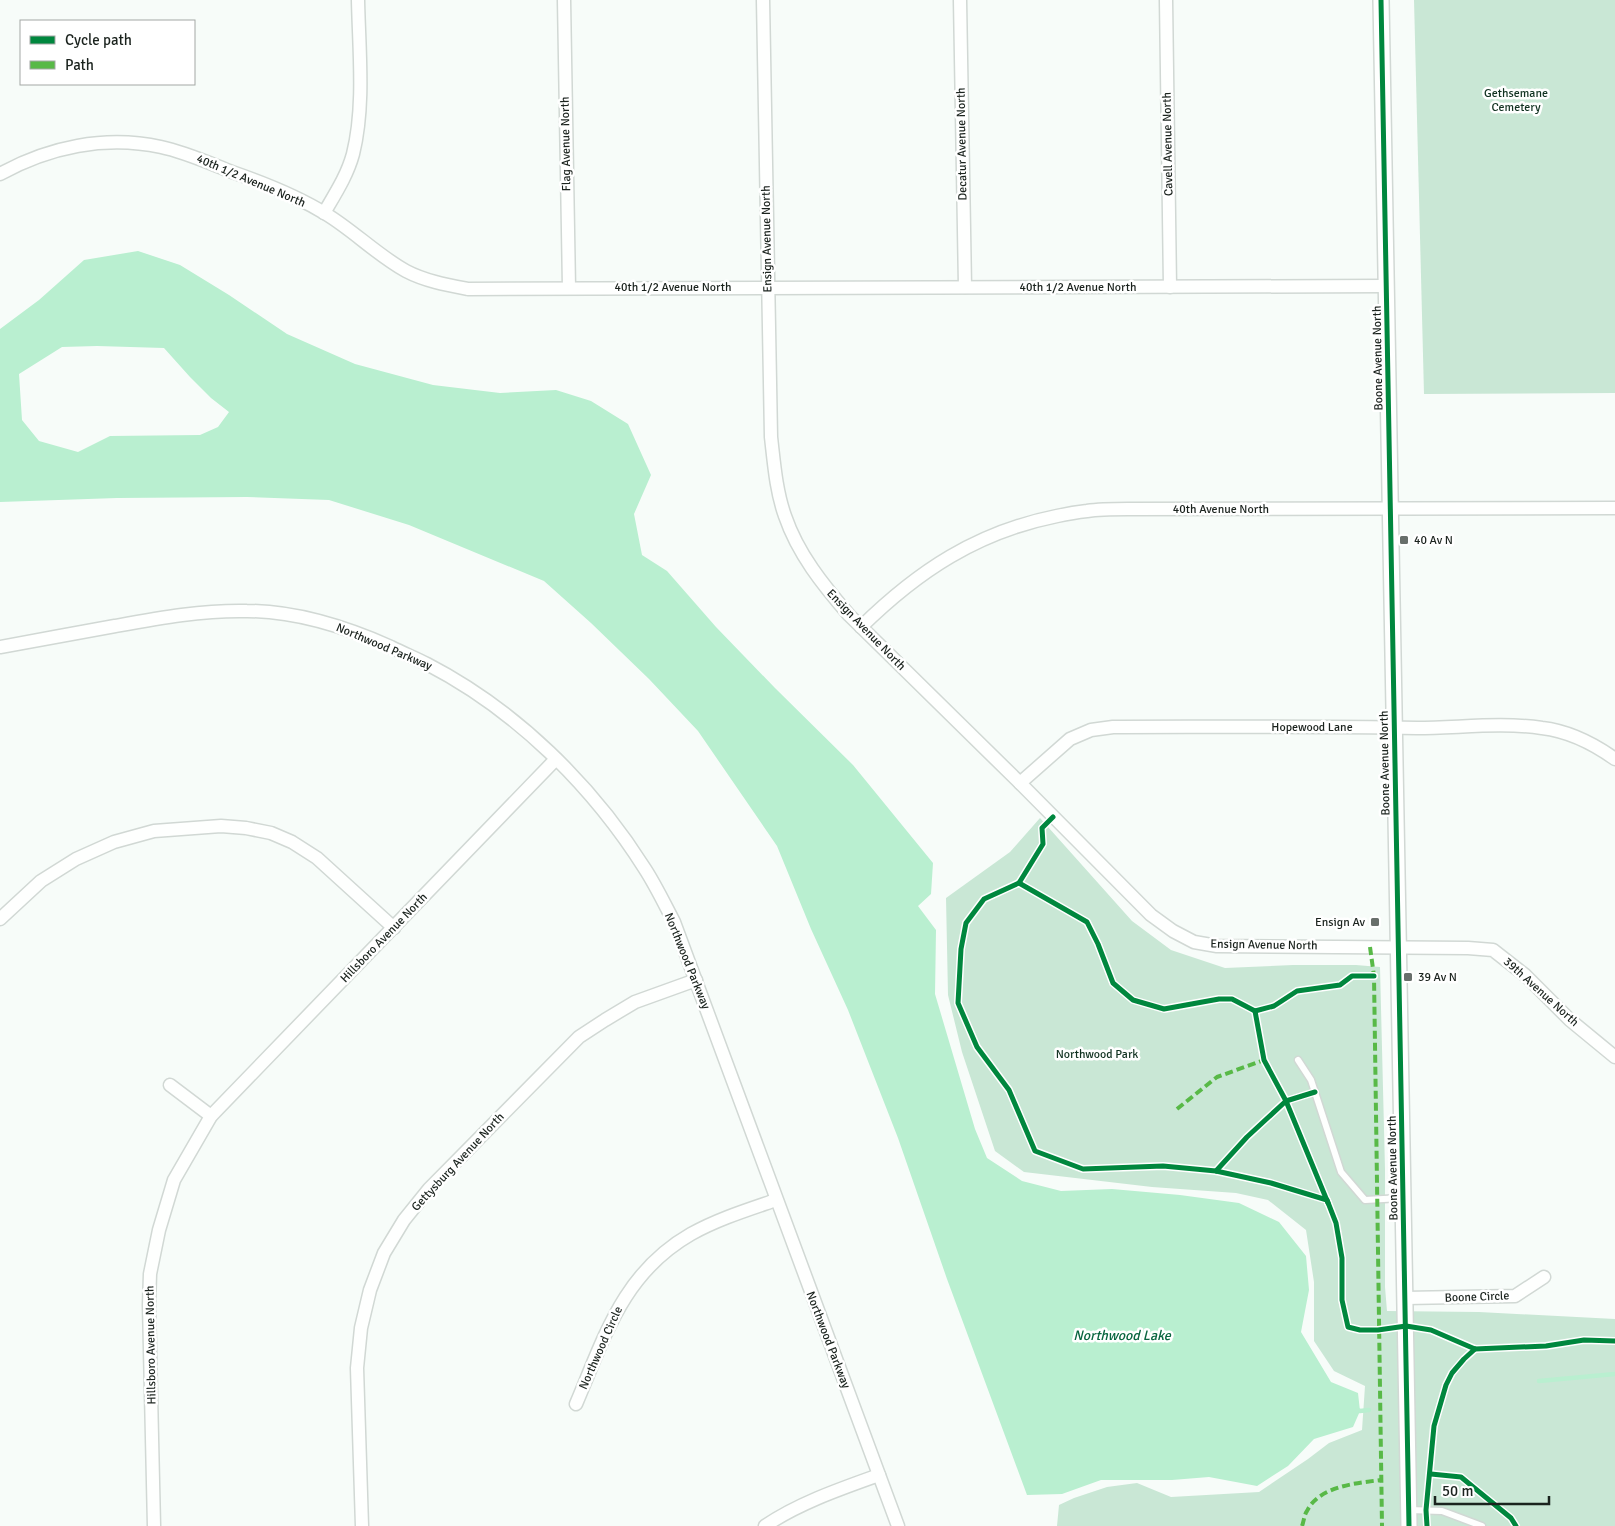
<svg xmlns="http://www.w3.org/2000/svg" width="1615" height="1526" font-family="Signika,sans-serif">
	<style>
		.green { fill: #c9e7d5 }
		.water { fill: #b9efd0; fill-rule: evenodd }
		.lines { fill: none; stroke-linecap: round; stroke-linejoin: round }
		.stream { stroke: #b9efd0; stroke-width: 4.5 }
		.service-casing { stroke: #d1d8d4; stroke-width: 9 }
		.minor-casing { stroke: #d1d8d4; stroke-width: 15 }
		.tertiary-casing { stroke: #d1d8d4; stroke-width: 18 }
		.service { stroke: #fefffe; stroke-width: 6 }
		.minor { stroke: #fefffe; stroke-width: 12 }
		.tertiary { stroke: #fefffe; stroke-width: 15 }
		.quiet { stroke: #58b947; stroke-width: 4; stroke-dasharray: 8 4; stroke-linecap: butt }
		.cycleway-casing { stroke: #fff; stroke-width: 8 }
		.cycleway { stroke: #00873e; stroke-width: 5 }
		.poi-dot { fill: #686f6b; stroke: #fff; stroke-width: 2 }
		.labels { text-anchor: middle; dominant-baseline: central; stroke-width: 5; stroke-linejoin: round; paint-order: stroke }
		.park-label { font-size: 12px; fill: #113221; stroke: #fff }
		.street-label { font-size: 12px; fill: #1b231e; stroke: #fff }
		.poi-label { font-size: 12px; fill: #1b231e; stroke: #fff; text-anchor: start }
		.water-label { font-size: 14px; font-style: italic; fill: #08653f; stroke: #fff }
	</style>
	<rect width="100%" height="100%" fill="#f7fcf9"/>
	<g class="green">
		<path d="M1414 0H1615V393L1424 394Z"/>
		<path d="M1040 818 1132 921 1171 950 1225 968 1293 965H1356L1380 967 1385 1169V1287L1387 1311 1479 1312 1615 1319V1526H1057L1059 1505 1074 1498 1107 1487 1137 1483 1171 1497 1259 1492 1308 1459 1329 1443 1362 1430 1365 1386 1334 1371 1314 1341V1282L1306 1230 1268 1200 1236 1193 1152 1187 1024 1172 995 1151 962 1052 948 995 946 898 1010 852Z"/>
	</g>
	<path class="water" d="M138 251 180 265 229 295 287 334 355 364 433 385 500 393 556 390 591 401 628 424 651 475 634 514 642 555 667 571 716 627 775 688 853 765 933 863 931 894 918 906 936 930 935 994 975 1129 987 1158 1022 1181 1061 1191 1112 1189 1180 1195 1239 1203 1279 1222 1306 1256 1309 1290 1301 1332 1331 1382 1358 1393 1360 1411 1353 1427 1314 1439 1288 1466 1257 1486 1209 1477 1172 1480H1101L1062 1494 1027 1495 947 1279 898 1138 848 1010 811 929 777 846 698 731 649 679 591 623 544 581 409 525 329 500 247 497 117 498 0 502V329L39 300 84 260ZM97 346 164 348 190 377 211 398 229 412 218 427 200 435 110 436 78 452 39 441 22 420 19 374 62 347Z"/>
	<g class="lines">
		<g class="stream">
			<path d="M1539 1381 1615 1374"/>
			<path d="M1357 1410 1360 1411 1369 1410"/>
		</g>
		<defs>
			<g id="service">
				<path d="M1298 1060 1311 1080 1341 1172 1365 1200 1402 1198"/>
				<path d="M1409 1510 1442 1511 1482 1526"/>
			</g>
			<g id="minor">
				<path d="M564 0 569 288"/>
				<path d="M763 0 771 437C774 463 776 491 785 516 798 554 823 585 849 615L1020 783 1151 915 1173 931 1194 942 1217 946 1468 948 1493 950 1525 975 1570 1020 1615 1057"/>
				<path d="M960 0 965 287"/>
				<path d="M1166 0 1170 287"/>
				<path d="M0 174C49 147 105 135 161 147 185 152 209 163 232 172 264 183 297 196 326 214 354 231 377 255 406 271 425 281 447 285 468 289L1386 286"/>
				<path d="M324 213C335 194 347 176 353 154 365 106 359 50 358 0"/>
				<path d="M861 627C918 571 977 532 1057 516 1066 514 1077 512 1087 511 1100 509 1114 509 1128 509L1615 508"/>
				<path d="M0 647C38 640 77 633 115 626 159 618 202 610 247 611 297 611 346 627 391 647 403 653 415 658 427 664 516 710 592 785 645 869 656 886 665 905 674 922L898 1526"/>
				<path d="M1020 783 1070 739 1091 730 1113 727C1215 727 1316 726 1417 728 1458 728 1501 722 1542 728 1568 731 1594 744 1615 759"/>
				<path d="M0 919 41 881 76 859 114 842 154 831 221 826 246 828 271 833 292 842 317 858 394 928"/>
				<path d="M170 1085 211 1116"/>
				<path d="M1405 1298 1515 1296 1544 1277"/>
				<path d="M576 1404C605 1336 623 1273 691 1234 718 1219 747 1210 776 1200"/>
				<path d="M154 1526 149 1305 150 1274 159 1230 174 1180 211 1116 556 759"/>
				<path d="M362 1526 357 1368 361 1328 370 1290 384 1253 404 1220 429 1189 579 1037 605 1020 635 1002 696 980"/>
				<path d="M765 1526C799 1503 840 1489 879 1475"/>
			</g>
			<path id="tertiary" d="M1381 0 1409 1526"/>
		</defs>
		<use href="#service" class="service-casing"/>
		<use href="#minor" class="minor-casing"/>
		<use href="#tertiary" class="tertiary-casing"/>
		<use href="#service" class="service"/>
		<use href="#minor" class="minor"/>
		<use href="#tertiary" class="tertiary"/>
		<g class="quiet">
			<path d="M1370 947 1374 976 1382 1526"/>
			<path d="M1177 1109 1217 1077 1264 1060"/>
			<path d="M1302 1526C1304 1521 1304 1515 1307 1511 1319 1486 1357 1483 1381 1480"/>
		</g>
		<defs>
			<g id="cycleway">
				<path d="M1381 0 1409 1526"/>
				<path d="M1053 817 1042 828 1043 844 1019 883 984 899 966 923 961 949 958 1003 977 1047 1009 1090 1035 1151 1083 1169 1163 1166 1216 1171 1271 1183 1327 1200 1336 1223 1342 1258V1300L1348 1327 1360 1330H1378L1406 1326 1431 1330 1475 1349 1546 1346 1584 1340 1615 1341"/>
				<path d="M1019 883 1087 922 1098 944 1113 983 1133 1000 1164 1009 1219 999H1232L1255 1011 1274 1006 1297 991 1340 985 1352 976H1374"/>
				<path d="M1255 1011 1264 1060 1286 1101 1328 1203"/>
				<path d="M1216 1171 1247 1137 1286 1101 1315 1092"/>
				<path d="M1431 1474 1461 1477 1511 1518 1516 1526"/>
				<path d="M1427 1526 1426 1510 1434 1426 1446 1385 1452 1373 1464 1359 1475 1349"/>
			</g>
		</defs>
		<use href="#cycleway" class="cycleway-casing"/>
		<use href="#cycleway" class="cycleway"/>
	</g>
	<g class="poi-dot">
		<rect x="1399" y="535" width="10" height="10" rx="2.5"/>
		<rect x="1370" y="917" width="10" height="10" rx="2.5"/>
		<rect x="1403" y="972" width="10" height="10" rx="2.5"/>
	</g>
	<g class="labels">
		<g class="park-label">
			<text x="1516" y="93">Gethsemane<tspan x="1516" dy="14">Cemetery</tspan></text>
			<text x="1097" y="1054">Northwood Park</text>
		</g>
		<g class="street-label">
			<text transform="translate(566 144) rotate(-91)">Flag Avenue North</text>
			<text transform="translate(962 144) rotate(-91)">Decatur Avenue North</text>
			<text transform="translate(1168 144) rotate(-91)">Cavell Avenue North</text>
			<text transform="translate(251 181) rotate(23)">40th 1/2 Avenue North</text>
			<text transform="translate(767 239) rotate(-91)">Ensign Avenue North</text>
			<text x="673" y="287">40th 1/2 Avenue North</text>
			<text x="1078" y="287">40th 1/2 Avenue North</text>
			<text transform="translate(1378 358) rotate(-91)">Boone Avenue North</text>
			<text x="1221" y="509">40th Avenue North</text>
			<text transform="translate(866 630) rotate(46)">Ensign Avenue North</text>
			<text transform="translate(384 647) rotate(23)">Northwood Parkway</text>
			<text x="1312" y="727">Hopewood Lane</text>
			<text transform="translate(1385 763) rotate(-91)">Boone Avenue North</text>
			<text transform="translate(384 938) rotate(-46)">Hillsboro Avenue North</text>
			<text transform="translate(1264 945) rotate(1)">Ensign Avenue North</text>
			<text transform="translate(687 961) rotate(68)">Northwood Parkway</text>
			<text transform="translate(1541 992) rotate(42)">39th Avenue North</text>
			<text transform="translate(458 1162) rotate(-47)">Gettysburg Avenue North</text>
			<text transform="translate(1393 1168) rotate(-91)">Boone Avenue North</text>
			<text transform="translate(1477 1297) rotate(-2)">Boone Circle</text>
			<text transform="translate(828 1340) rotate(69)">Northwood Parkway</text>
			<text transform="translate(151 1345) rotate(-91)">Hillsboro Avenue North</text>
			<text transform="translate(601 1348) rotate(-66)">Northwood Circle</text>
		</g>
		<g class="poi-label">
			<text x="1414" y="540">40 Av N</text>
			<text x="1365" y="922" text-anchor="end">Ensign Av</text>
			<text x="1418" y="977">39 Av N</text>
		</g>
		<g class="water-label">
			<text x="1122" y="1335">Northwood Lake</text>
		</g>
	</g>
	<rect x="20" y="20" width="175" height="65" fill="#ffffff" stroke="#a4a7a5"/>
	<rect x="30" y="36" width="25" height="8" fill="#00873e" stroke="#a4a7a5"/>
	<text x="65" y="45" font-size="15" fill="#1b231e">Cycle path</text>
	<rect x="30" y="61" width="25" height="8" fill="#58b947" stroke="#a4a7a5"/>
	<text x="65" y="70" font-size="15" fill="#1b231e">Path</text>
	<path d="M1435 1496v8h114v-8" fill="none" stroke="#1b231e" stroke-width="2.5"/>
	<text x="1442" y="1496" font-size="15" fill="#1b231e" stroke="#ffffff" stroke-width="4" paint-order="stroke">50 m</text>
</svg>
